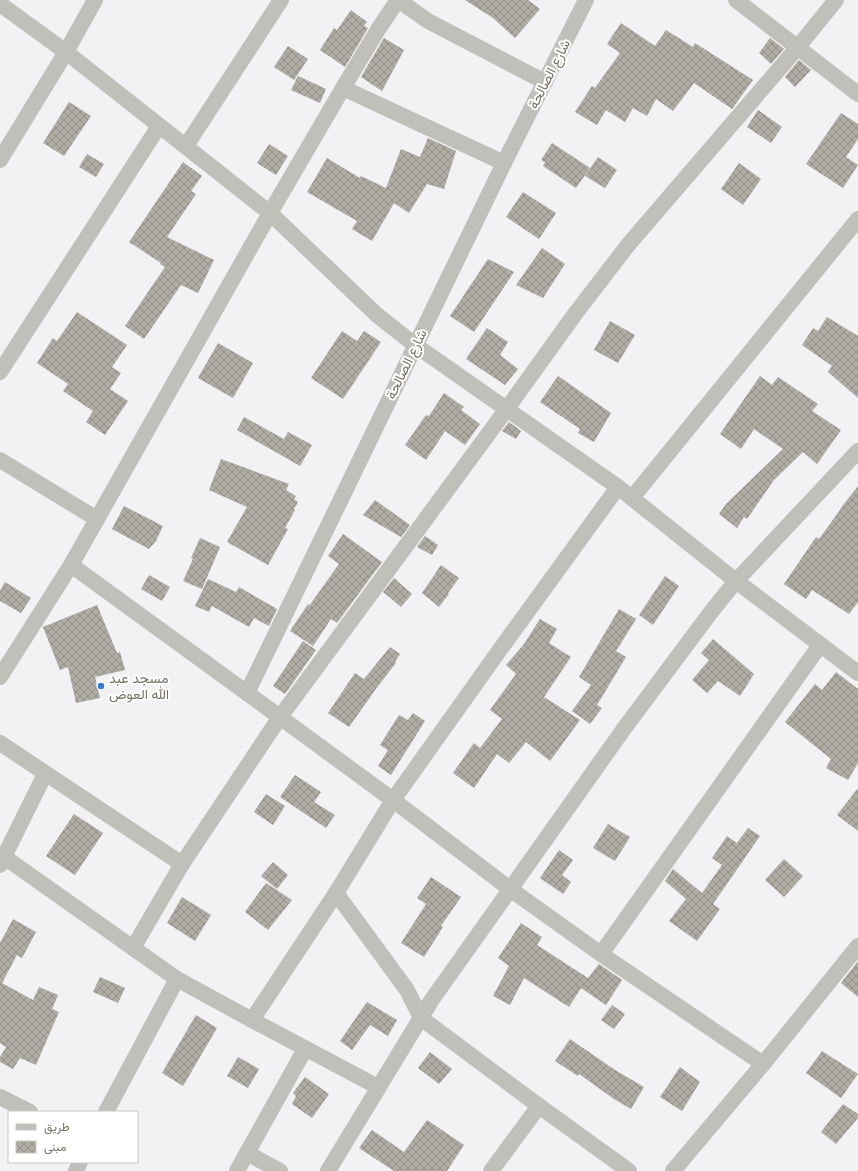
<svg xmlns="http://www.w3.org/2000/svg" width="858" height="1171" font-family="Raleway,Vazirmatn,sans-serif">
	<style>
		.building { fill: url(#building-cross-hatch) }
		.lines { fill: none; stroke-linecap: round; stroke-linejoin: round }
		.street { stroke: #c0bfba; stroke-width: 16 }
		.poi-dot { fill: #387dcd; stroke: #fff; stroke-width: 1.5 }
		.labels { text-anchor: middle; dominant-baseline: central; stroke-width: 4; stroke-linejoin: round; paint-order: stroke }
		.street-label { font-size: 14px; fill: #797363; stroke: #fff }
		.poi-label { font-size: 14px; fill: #797363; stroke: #fff; text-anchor: start }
	</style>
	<defs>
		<pattern id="building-cross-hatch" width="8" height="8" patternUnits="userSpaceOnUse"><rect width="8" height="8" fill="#afaca4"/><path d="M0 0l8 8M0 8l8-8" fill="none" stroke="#939089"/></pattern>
	</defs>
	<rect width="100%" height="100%" fill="#f2f1f4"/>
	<g class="building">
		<path d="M465 0H528L540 9 515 38 493 18Z"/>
		<path d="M351 10 367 22 364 26 368 28 345 67 320 50 334 28 337 30Z"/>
		<path d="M621 23 655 46 666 30 693 47 695 43 753 80 732 109 694 83 673 111 656 99 647 116 633 108 625 122 606 110 597 125 575 112 592 86 595 88 620 53 607 44Z"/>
		<path d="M384 38 404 50 382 91 361 77Z"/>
		<path d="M770 38 784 49 771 64 759 53Z"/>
		<path d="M288 46 308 59 294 80 274 67Z"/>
		<path d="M799 60 811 70 795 87 785 77Z"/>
		<path d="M298 76 326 89 320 103 291 90Z"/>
		<path d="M69 102 91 116 64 156 43 143Z"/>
		<path d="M758 110 782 127 771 143 747 127Z"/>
		<path d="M841 113 858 124V139L846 157 858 165 843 188 806 164Z"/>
		<path d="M428 138 456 151 444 189 427 184 409 213 394 203 372 241 352 229 357 221 307 192 327 158 360 178 361 176 386 188 401 149 420 157Z"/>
		<path d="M552 143 590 168 576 188 543 166 545 162 541 160Z"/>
		<path d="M269 144 288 156 276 175 257 163Z"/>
		<path d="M87 154 104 164 96 177 79 167Z"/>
		<path d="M598 157 617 170 605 188 585 176Z"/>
		<path d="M183 162 202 176 191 191 196 194 167 237 214 260 198 293 181 285 144 339 125 326 165 267 160 264 161 263 129 242Z"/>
		<path d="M739 163 761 179 743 205 721 189Z"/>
		<path d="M523 192 556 213 539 239 506 217Z"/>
		<path d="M542 248 565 264 543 298 516 285Z"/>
		<path d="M488 259 514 272 474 332 450 316Z"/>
		<path d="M77 312 127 345 112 367 121 373 110 389 128 401 105 435 86 422 93 411 63 391 68 384 37 363 53 338 57 341Z"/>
		<path d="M827 317 858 336V398L828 372 832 366 802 345 813 328 818 331Z"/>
		<path d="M610 321 635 335 618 363 594 350Z"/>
		<path d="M487 328 508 342 500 355 518 369 505 385 466 359Z"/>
		<path d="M342 331 357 341 364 331 381 342 343 399 311 378Z"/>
		<path d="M218 343 253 363 233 398 198 378Z"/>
		<path d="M558 376 611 413 594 442 578 433 580 429 540 402Z"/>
		<path d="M760 376 772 385 778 377 818 404 812 411 841 430 817 464 803 452 774 480 747 519 744 517 737 528 719 514 726 504 783 449 754 429 741 449 720 434Z"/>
		<path d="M444 393 464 407 461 410 480 424 465 445 445 431 426 460 405 445 426 415 429 416Z"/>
		<path d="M244 417 284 439 288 432 312 445 300 466 237 430Z"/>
		<path d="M509 422 521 431 516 439 502 431Z"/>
		<path d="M221 459 289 484 286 490 296 496 294 499 298 502 294 509 295 510 285 528 288 529 268 565 227 542 247 507 209 490Z"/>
		<path d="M858 486V602L849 614 812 590 806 599 784 584 816 537 819 539 840 510V509Z"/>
		<path d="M375 500 410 525 401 537 363 515Z"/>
		<path d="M124 506 163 526 156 541 149 549 112 529Z"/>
		<path d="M343 534 382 562 337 623 331 619 313 646 290 631 308 604 309 606 339 564 328 556Z"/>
		<path d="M425 536 438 545 432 555 417 547Z"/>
		<path d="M200 538 220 547 202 589 183 581 193 559 191 558Z"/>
		<path d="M441 565 459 578 448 593 449 594 439 607 422 593Z"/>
		<path d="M149 575 170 587 162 601 141 589Z"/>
		<path d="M665 576 679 586 653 625 639 615Z"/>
		<path d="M394 578 412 594 401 607 383 592Z"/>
		<path d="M208 579 236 592 239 587 277 609 269 626 254 618 249 627 212 606 209 612 195 606Z"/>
		<path d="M5 582 31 598 21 613 0 601V591Z"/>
		<path d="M97 605 117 653 120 652 125 670 95 677 100 698 76 703 68 667 60 670 43 627Z"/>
		<path d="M619 609 636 619 616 651 626 657 597 705 602 708 590 724 572 711 591 685 579 677Z"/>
		<path d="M540 619 557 629 549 643 571 657 544 697 580 720 550 761 526 742 509 763 497 754 474 788 453 773 474 743 480 748 502 719 490 710 516 674 506 665 524 644Z"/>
		<path d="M713 639 754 674 740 696 718 681 707 693 692 680 709 660 701 653Z"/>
		<path d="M303 641 316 650 285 694 273 686Z"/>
		<path d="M390 647 400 654 395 662 396 663 378 686 349 727 328 713 355 673 364 679Z"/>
		<path d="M836 672 858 689V763L848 780 826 768 831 759 785 722 815 684 822 690Z"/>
		<path d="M413 713 425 721 391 775 378 766 388 750 380 745 399 715 408 720Z"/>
		<path d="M295 775 321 792 314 802 335 815 326 828 280 797Z"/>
		<path d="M858 788V831L837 815Z"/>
		<path d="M266 794 285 806 273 825 254 812Z"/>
		<path d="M74 814 103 833 75 875 46 856Z"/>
		<path d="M608 824 630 837 615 861 593 848Z"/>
		<path d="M748 828 760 836 713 904 720 909 697 941 669 921 686 899 665 881 673 869 702 893 722 865 712 858 727 836 737 843Z"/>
		<path d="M559 850 573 860 562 875 571 882 563 894 540 878Z"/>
		<path d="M784 859 803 876 784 897 765 880Z"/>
		<path d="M273 862 288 875 277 889 261 876Z"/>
		<path d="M431 877 461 897 441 926 443 927 424 957 401 943 426 904 417 898Z"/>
		<path d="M266 883 292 900 268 930 245 912Z"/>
		<path d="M182 897 211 915 195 941 167 923Z"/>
		<path d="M13 919 36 932 22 958 17 955 2 983 33 1000 39 987 58 995 52 1009 59 1012 36 1065 20 1058 13 1069 0 1062V1057L6 1047 0 1043V943Z"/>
		<path d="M521 923 542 937 537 945 588 978 584 983 599 964 622 980 606 1005 581 988 569 1007 524 978 510 1005 493 996 509 966 498 958Z"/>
		<path d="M858 961V997L841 983Z"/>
		<path d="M100 977 125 988 118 1003 93 992Z"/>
		<path d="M367 1002 397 1020 388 1036 370 1025 352 1050 340 1041Z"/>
		<path d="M612 1005 625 1014 614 1029 601 1020Z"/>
		<path d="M196 1015 217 1028 183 1086 162 1073Z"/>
		<path d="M570 1039 615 1070 644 1087 631 1109 614 1099 579 1074 578 1076 555 1061Z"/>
		<path d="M822 1051 858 1074 841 1098 806 1073Z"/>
		<path d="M430 1052 452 1069 439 1084 418 1068Z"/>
		<path d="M238 1057 259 1069 248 1088 227 1076Z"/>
		<path d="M680 1067 700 1082 682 1111 660 1097Z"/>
		<path d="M305 1077 329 1094 312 1118 292 1104 296 1096 293 1093Z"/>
		<path d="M843 1104 858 1114V1118L836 1144 821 1132Z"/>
		<path d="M427 1120 464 1145 447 1171H394L359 1148 372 1130 404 1152Z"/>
	</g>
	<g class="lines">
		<g class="street">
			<path d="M398 0 428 21 545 82"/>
			<path d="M586 0 504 163 247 693 393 800 510 889 601 954 763 1064"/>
			<path d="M736 0 858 94"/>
			<path d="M0 4 66 52 270 213 377 315 415 345 618 487 736 581 858 673"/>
			<path d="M343 88 504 163"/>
			<path d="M186 146 281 0"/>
			<path d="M0 160 66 52 95 0"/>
			<path d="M0 372 159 126"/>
			<path d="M0 460 97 519"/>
			<path d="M632 498 858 219"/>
			<path d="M71 565 247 693"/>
			<path d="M0 677 71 565 270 213 343 88 379 28 398 0"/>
			<path d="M0 743 182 864"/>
			<path d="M0 854 177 979 252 1020 378 1087"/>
			<path d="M0 865 45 774"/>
			<path d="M336 893 407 990 421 1018 539 1106 629 1171"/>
			<path d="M133 948 182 864 280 717 506 410 575 314 628 245 798 47 836 0"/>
			<path d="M601 954 820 645"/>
			<path d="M252 1020 336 893 393 800 504 644 618 487"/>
			<path d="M0 1097 30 1112"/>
			<path d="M106 1112 177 979"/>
			<path d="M247 1153 280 1171"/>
			<path d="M76 1171 80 1162"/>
			<path d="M237 1171 305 1049"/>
			<path d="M328 1171 431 1001 623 730 711 612 736 581 858 451"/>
			<path d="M491 1171 539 1106"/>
			<path d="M673 1171 763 1064 858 946"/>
		</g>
	</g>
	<circle class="poi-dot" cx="101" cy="686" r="4"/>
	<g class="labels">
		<g class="street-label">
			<text transform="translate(549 74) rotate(-63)">شارع الصالحة</text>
			<text transform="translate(406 364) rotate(-64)">شارع الصالحة</text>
		</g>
		<g class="poi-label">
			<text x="109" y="678">مسجد عبد<tspan x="109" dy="16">الله العوض</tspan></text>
		</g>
	</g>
	<rect x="8" y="1111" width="130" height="52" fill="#ffffff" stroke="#c9c7c1"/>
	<rect x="16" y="1124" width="20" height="6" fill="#c0bfba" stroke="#c9c7c1"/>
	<text x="44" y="1131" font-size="12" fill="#797363">طريق</text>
	<rect x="16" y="1141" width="20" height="12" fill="url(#building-cross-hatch)" stroke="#c9c7c1"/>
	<text x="44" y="1151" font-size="12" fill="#797363">مبنى</text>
</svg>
